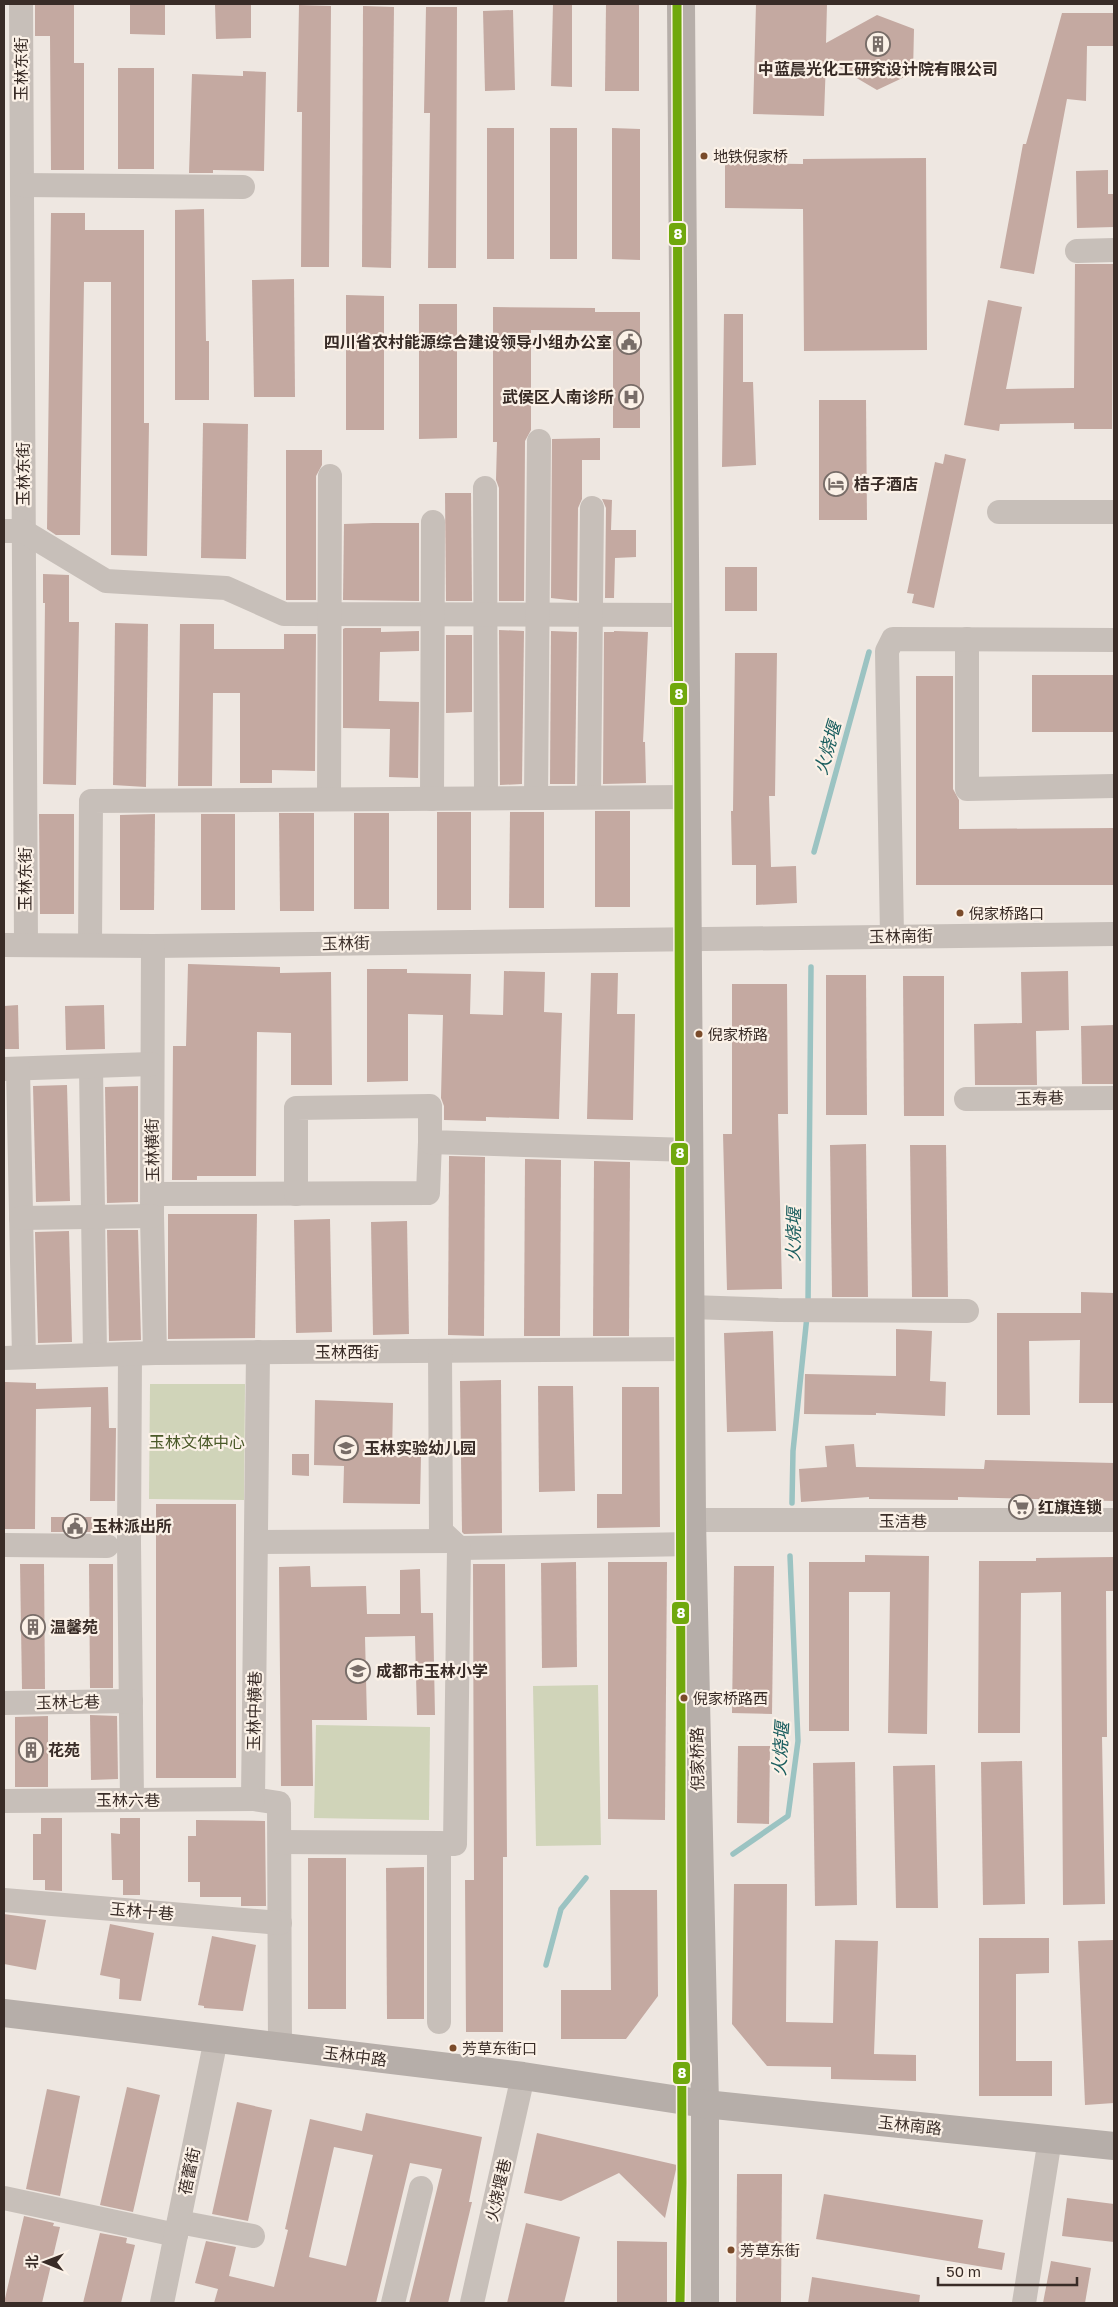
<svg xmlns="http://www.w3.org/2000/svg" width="1118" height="2307" font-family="'Golos Text','Noto Sans SC',sans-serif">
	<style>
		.green { fill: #d0d4b9 }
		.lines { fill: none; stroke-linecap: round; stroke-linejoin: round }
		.stream { stroke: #9bc3c2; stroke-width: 5.5 }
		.building { fill: #c4a9a1; fill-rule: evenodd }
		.minor { stroke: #c7bfb9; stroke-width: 24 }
		.major { stroke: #b6aea9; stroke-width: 28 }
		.metro-1-casing { stroke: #fbf1e7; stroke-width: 12 }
		.metro-1 { stroke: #70a80c; stroke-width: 9 }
		.bus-dot { fill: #7a4b2a; stroke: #fbf1e7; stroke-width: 2 }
		.labels { text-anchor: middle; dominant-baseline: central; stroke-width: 4.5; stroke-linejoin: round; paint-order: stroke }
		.bus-label { font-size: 15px; fill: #392c27; stroke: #fbf1e7; text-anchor: start }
		.street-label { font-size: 16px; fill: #392c27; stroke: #fbf1e7 }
		.poi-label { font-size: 16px; font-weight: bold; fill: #392c27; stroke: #fbf1e7; text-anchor: start }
		.park-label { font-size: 16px; fill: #4a5928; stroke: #fbf1e7 }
		.water-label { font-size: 18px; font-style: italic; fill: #195d5e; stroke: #fbf1e7 }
		.line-badge { stroke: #fbf1e7; stroke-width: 2 }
		.badge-label { font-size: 14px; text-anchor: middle; font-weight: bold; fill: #fff }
	</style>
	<rect width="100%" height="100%" fill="#eee7e1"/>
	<g class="green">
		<path d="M150 1384H245L244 1500 149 1499Z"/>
		<path d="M598 1685 601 1845 536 1846 533 1686Z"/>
		<path d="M316 1725 430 1727 429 1820 314 1818Z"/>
	</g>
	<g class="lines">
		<g class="stream">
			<path d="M814 852 869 652"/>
			<path d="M808 1305 811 967"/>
			<path d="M792 1503 793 1451 807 1316"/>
			<path d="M733 1854 788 1816 798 1741 790 1556"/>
			<path d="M546 1965 561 1909 586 1878"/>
		</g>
	</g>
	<g class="building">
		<path d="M35 4H74V63H84V170H51L50 36H35Z"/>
		<path d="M130 4H165V35L130 34Z"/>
		<path d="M215 4H251V38L216 39Z"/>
		<path d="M553 4H572V87L551 86Z"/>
		<path d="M606 4H639V91H605Z"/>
		<path d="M756 4H827L826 43 877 15 914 29 913 73 877 90 826 60 824 116 753 114Z"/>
		<path d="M299 5 331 6 329 267H301L302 112H297Z"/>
		<path d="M363 6 394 7 391 268 362 267Z"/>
		<path d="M426 7H457L456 268H428L430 113H424Z"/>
		<path d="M513 10 515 90 485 91 483 11Z"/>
		<path d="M1062 13H1114V46H1087L1086 101 1067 99 1034 274 1000 268 1023 144H1026Z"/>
		<rect x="118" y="68" width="36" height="101"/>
		<path d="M243 71 266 72 264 171 213 170V173H189L192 74 243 76Z"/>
		<rect x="487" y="128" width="27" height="131"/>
		<rect x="550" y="128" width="27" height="131"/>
		<path d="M612 128 640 129V260L612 259Z"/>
		<path d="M926 158 927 350 804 351 803 209 725 208V163L803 164V159Z"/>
		<path d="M1108 170V194H1114V227L1077 228 1076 171Z"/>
		<path d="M204 209 206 341H209V400H175V210Z"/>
		<path d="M51 213H85V230H144V423H149L147 556 111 555V282H84L80 535H56L47 529Z"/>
		<path d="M1075 264H1113L1112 429H1074V423L1000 424 999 431 964 425 988 300 1022 307 1006 389 1074 388Z"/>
		<path d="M294 279 295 397H254L252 280Z"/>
		<path d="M346 295 384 296V430H346Z"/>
		<path d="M419 304H457V438L419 439Z"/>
		<path d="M493 307 595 308V312H640V428H613V331L531 330V430L525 441 524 601H499V488L496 480 497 442H493Z"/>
		<path d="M724 314H743V382H753L756 465 722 467Z"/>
		<path d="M819 400H866L867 520H819Z"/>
		<path d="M203 423 248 424 246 559 201 558Z"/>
		<path d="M600 438V460H582V499L578 508 577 601 551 598 552 439Z"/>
		<path d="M286 450H322V465L316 476V600H286Z"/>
		<path d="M945 454 966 459 934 608 912 603 914 594 907 593 935 462 943 464Z"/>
		<path d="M445 493H471L472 601H446Z"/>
		<path d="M602 499 612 500 611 530H636V557L615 558 614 598H605L606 508Z"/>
		<path d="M373 523H419V601L343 600 344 524Z"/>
		<rect x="725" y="567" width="32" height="44"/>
		<path d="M43 574 69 575V622H79L76 785 43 784 45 603H43Z"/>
		<path d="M115 623 148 624 146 787 113 785Z"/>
		<path d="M180 624H214V649H284V634H316L315 771 272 770V783H240V693H213L212 786H178Z"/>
		<path d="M345 628H381V632L419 631V651L380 652 379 701 419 702 418 778 389 777 390 729 343 728V629Z"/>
		<path d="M499 630 524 631 522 784 500 785Z"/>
		<path d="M551 631 577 632 575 784H550Z"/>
		<path d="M614 631 648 632 643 742H645L646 783 603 784 604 632H614Z"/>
		<path d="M446 635H472V712L446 713Z"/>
		<path d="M735 653H777L775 796H769L771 867 796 866 797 903 756 905V865H732L731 811H733Z"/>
		<rect x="1032" y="675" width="82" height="57"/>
		<path d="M916 676H953V789L959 800V829L1114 828V885H916Z"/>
		<rect x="595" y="811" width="35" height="96"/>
		<rect x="437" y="812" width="34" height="98"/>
		<path d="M510 812H544V908H509Z"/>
		<path d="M279 813H314V911H280Z"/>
		<rect x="354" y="813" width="35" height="96"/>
		<path d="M39 814H74V914H40Z"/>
		<path d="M155 814 154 910H120V815Z"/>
		<rect x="201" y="814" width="34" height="96"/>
		<path d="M188 964 280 967V973L331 972 332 1085H291V1033L257 1032 256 1176H197V1180H172L173 1046H186Z"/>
		<path d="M367 969H407V973L471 974 470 1014 503 1015 504 971 545 972 544 1012 562 1013 559 1119 486 1117V1121L444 1120V1106L441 1098 443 1015 408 1014V1081L367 1082Z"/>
		<path d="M1068 971 1069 1030 1036 1031 1037 1085H975L974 1024 1022 1023 1021 972Z"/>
		<path d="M591 973H618L617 1014H635L633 1120 587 1119Z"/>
		<path d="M826 975H866L867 1115H826Z"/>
		<path d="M903 976H944V1116H904Z"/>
		<path d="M732 984H787L788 1114H778L782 1289 727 1290 723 1134H732Z"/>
		<path d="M18 1005 19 1049H4V1006Z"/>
		<path d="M104 1005 105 1049 66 1050 65 1006Z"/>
		<path d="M1114 1025V1084H1082L1081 1026Z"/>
		<path d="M67 1085 70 1201 36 1202 33 1086Z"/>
		<path d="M138 1086V1202L107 1203 105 1087Z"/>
		<path d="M866 1144 868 1297H832L830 1145Z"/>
		<path d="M910 1145H946L948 1297H912Z"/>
		<path d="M449 1156 485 1157 484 1336 448 1335Z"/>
		<path d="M525 1159 561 1160 560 1336H524Z"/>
		<path d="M594 1161 630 1162 629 1336H593Z"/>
		<path d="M168 1214H257L255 1338 168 1339Z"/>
		<path d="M330 1219 332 1332 296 1333 294 1220Z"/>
		<path d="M407 1221 409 1334 373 1335 371 1222Z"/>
		<path d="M107 1230H138L141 1340 109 1341Z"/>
		<path d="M69 1231 72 1342 38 1343 35 1232Z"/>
		<path d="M1081 1292 1114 1293V1403H1079L1080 1340 1029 1341 1030 1415H997V1313H1081Z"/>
		<path d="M896 1329 932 1331 930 1381 946 1382 945 1416 876 1413V1415L804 1414 805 1374 896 1376Z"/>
		<path d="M773 1331 776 1431 727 1432 724 1333Z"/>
		<path d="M501 1380 502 1533 464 1534 462 1532 460 1381Z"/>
		<path d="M5 1382 36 1383V1389L108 1387 109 1428H116L115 1501H90L91 1407 36 1409 35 1529H4Z"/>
		<path d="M538 1386H573L575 1491 539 1492Z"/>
		<path d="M622 1387H659L660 1527 597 1528V1494H622Z"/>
		<path d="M315 1400 393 1403 392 1456H421L420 1504 343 1503 344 1466 314 1465Z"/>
		<path d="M854 1444 856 1467 984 1469 985 1460 1114 1463V1501L958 1497V1500L869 1499V1497L801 1502 799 1469 827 1467 825 1446Z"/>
		<path d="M292 1454H309V1476L292 1475Z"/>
		<rect x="156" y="1504" width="80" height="274"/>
		<rect x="51" y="1517" width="47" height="15"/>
		<path d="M865 1555 929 1556 927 1734 888 1733 890 1592H849V1731H809V1562H865Z"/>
		<path d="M1114 1557V1591H1106L1107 1737H1102L1105 1904 1063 1905 1061 1592 1021 1593 1020 1733H978L979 1561H1036V1558Z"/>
		<path d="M576 1562 577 1667 542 1668 541 1563Z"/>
		<path d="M608 1562H667L665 1820 608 1819Z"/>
		<path d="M20 1564H44L45 1689H22Z"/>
		<path d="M89 1564H113V1688H90Z"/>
		<path d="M473 1564H505L507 1857H503V2032H466L465 1880H474Z"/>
		<path d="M310 1566 311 1587 366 1586 367 1614H400V1570L420 1569 421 1613H433L435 1715H417L415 1636 365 1637 367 1720H312L313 1786H281L279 1567Z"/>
		<path d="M734 1566H774L772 1714 732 1713Z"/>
		<path d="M90 1715 117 1716 118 1779 91 1780Z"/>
		<path d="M48 1716V1787H15V1717Z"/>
		<path d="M738 1746H770L769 1824 737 1823Z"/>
		<path d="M1022 1761 1025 1904 983 1905 981 1762Z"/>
		<path d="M855 1762 857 1905 815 1906 813 1763Z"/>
		<path d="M935 1765 938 1908H896L893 1766Z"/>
		<path d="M41 1818H62V1891L45 1890V1880H33V1834H41Z"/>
		<path d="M120 1818H140V1895H123V1880H112L111 1833 120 1834Z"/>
		<path d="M196 1820 265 1821 266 1906H241V1897H200V1882H188V1836H196Z"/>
		<rect x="308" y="1858" width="38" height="151"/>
		<path d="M424 1867V2019H387L386 1868Z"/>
		<path d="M734 1884H787L786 2022 833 2023 835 1940 878 1941 874 2054 916 2055V2081L831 2079V2067L767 2066 732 2024Z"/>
		<path d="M610 1890H657L658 1996 626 2039H561V1990H611Z"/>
		<path d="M4 1914 46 1920 36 1970 4 1964Z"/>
		<path d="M110 1924 154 1933 141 2001 119 1999 120 1979 100 1975Z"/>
		<path d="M212 1936 256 1945 243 2011 204 2008V2006L198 2005Z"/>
		<path d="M979 1938H1049V1973L1016 1974V2061H1052V2096H979Z"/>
		<path d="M1114 1940V2103L1085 2105 1078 1941Z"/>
		<path d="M127 2087 160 2095 133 2212 100 2205Z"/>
		<path d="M47 2089 80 2096 60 2196 26 2189Z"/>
		<path d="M237 2102 272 2110 248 2221 212 2214Z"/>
		<path d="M366 2113 482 2137 469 2202H472L448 2303H409L442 2169 410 2163 376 2303H214L218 2289 195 2283 206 2241 236 2247 229 2276 274 2287 288 2230 285 2229 310 2119 362 2131ZM334 2147 373 2155 346 2266 309 2257Z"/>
		<path d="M537 2133 677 2165 665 2218 619 2173 561 2201 524 2193Z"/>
		<path d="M737 2174H782L781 2303H736Z"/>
		<path d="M824 2194 983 2220 978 2248 1005 2253 1002 2270 816 2239Z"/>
		<path d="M1067 2198 1114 2204V2242L1062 2236Z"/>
		<path d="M24 2216 54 2223 53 2226 60 2227 42 2303H4Z"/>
		<path d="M526 2223 580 2237 564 2303H507Z"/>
		<path d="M100 2233 127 2238 126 2243 135 2245 121 2303H83Z"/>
		<path d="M617 2241 667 2242V2303H617Z"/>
		<path d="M1051 2261 1091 2268 1085 2303H1043Z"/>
		<path d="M812 2277 920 2295 919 2303H808Z"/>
	</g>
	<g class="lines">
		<g class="minor">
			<path d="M21 4 26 945"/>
			<path d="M22 185 243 187"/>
			<path d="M1077 251 1114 250"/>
			<path d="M485 488 486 798"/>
			<path d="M999 512H1114"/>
			<path d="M4 531H23L106 581 226 588 284 614 686 615"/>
			<path d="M967 639V789L1114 786"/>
			<path d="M589 797 592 508"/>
			<path d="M536 798 539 441"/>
			<path d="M329 799 330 476"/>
			<path d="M432 799 433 522"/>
			<path d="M892 936 887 651 893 639 1114 640"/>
			<path d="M90 944 91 801 687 797"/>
			<path d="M4 945 153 946 1114 934"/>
			<path d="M153 946 152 1216 155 1353"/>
			<path d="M91 1067 95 1355"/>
			<path d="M4 1069 151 1064"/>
			<path d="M18 1069 24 1357"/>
			<path d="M966 1099 1114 1098"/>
			<path d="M153 1194 428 1193 430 1142"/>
			<path d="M296 1194V1108L430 1106V1142L690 1150"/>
			<path d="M21 1218 152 1216"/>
			<path d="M691 1307 778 1310 967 1311"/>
			<path d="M258 1352 253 1799 279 1803 280 2047"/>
			<path d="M130 1354 129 1543 132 1800"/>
			<path d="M4 1358 155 1353 691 1349"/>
			<path d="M692 1520H1114"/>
			<path d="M256 1542 451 1541"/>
			<path d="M4 1545 107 1546"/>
			<path d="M459 1548 693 1544"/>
			<path d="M4 1703 131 1701"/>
			<path d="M4 1801 253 1799"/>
			<path d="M280 1842 439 1843"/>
			<path d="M4 1900 280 1923"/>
			<path d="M439 2022V1843L455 1844 459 1548 441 1531 440 1351"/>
			<path d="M4 2198 176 2235"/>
			<path d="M179 2222 253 2236"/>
			<path d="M162 2303 216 2039"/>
			<path d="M393 2303 421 2188"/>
			<path d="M472 2303 523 2076"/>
			<path d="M1024 2303 1050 2139"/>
		</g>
		<g class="major">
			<path d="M681 4 692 1520 705 2104V2303"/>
			<path d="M4 2013 523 2076 705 2104 1114 2146"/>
		</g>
		<defs>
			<path id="metro-1" d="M677 4 682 2183 680 2303"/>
		</defs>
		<use href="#metro-1" class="metro-1-casing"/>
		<use href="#metro-1" class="metro-1"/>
	</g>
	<defs>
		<symbol id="building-ring" viewBox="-11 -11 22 22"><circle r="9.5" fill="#fbf1e7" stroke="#786d68" stroke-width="1.5"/><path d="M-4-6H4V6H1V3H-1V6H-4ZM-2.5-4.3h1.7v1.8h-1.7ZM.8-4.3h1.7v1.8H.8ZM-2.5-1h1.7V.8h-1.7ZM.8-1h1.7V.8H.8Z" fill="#786d68"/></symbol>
		<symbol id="civic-ring" viewBox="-11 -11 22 22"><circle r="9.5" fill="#fbf1e7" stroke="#786d68" stroke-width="1.5"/><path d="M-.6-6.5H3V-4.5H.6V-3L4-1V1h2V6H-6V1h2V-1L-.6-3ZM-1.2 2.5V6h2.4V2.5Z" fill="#786d68"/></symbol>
		<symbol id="hospital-ring" viewBox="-11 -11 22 22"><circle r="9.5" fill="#fbf1e7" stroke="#786d68" stroke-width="1.5"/><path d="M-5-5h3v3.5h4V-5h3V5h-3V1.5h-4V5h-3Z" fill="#786d68"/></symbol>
		<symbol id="hotel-ring" viewBox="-11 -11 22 22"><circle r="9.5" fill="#fbf1e7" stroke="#786d68" stroke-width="1.5"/><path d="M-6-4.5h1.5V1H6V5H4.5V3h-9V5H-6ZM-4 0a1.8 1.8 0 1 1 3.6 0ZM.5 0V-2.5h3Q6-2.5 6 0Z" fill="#786d68"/></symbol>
		<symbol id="school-ring" viewBox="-11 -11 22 22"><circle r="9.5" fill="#fbf1e7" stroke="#786d68" stroke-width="1.5"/><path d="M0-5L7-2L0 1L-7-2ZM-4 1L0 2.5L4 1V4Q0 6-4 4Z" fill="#786d68"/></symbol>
		<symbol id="supermarket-ring" viewBox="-11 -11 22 22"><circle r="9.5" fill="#fbf1e7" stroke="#786d68" stroke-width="1.5"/><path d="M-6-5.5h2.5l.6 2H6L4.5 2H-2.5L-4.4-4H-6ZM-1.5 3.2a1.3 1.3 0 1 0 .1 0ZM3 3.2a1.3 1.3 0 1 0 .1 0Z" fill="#786d68"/></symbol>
	</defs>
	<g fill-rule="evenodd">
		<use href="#building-ring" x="864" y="30" width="28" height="28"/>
		<use href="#civic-ring" x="615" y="328" width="28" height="28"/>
		<use href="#hospital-ring" x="617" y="383" width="28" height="28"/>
		<use href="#hotel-ring" x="822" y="470" width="28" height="28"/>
		<use href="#school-ring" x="332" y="1434" width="28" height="28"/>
		<use href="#supermarket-ring" x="1007" y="1493" width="28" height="28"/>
		<use href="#civic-ring" x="61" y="1512" width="28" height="28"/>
		<use href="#building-ring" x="19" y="1613" width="28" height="28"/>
		<use href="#school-ring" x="344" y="1657" width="28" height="28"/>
		<use href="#building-ring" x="17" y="1736" width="28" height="28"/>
	</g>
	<g class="bus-dot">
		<circle cx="704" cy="156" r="4.5"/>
		<circle cx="960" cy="913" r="4.5"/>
		<circle cx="699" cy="1034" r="4.5"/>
		<circle cx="684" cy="1698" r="4.5"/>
		<circle cx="453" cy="2048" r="4.5"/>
		<circle cx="731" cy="2250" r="4.5"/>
	</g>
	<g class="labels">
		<g class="bus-label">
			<text x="713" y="156">地铁倪家桥</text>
			<text x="969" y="913">倪家桥路口</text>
			<text x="708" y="1034">倪家桥路</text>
			<text x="693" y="1698">倪家桥路西</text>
			<text x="462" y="2048">芳草东街口</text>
			<text x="740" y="2250">芳草东街</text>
		</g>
		<g class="street-label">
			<text transform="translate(21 69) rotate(-90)">玉林东街</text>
			<text transform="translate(23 474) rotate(-90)">玉林东街</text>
			<text transform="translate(25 879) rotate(-90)">玉林东街</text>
			<text transform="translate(901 936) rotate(-1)">玉林南街</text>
			<text transform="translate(346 943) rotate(-1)">玉林街</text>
			<text transform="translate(1040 1098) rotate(-1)">玉寿巷</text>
			<text transform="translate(152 1150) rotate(-91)">玉林横街</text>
			<text x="347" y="1352">玉林西街</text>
			<text x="903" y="1521">玉洁巷</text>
			<text transform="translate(68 1702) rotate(-1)">玉林七巷</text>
			<text transform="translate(254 1711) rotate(-89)">玉林中横巷</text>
			<text transform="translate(697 1759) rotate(-91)">倪家桥路</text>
			<text x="128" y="1800">玉林六巷</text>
			<text transform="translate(142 1911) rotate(5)">玉林十巷</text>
			<text transform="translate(355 2056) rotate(7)">玉林中路</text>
			<text transform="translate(910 2125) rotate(6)">玉林南路</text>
			<text transform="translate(189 2171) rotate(-78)">蓓蕾街</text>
			<text transform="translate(498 2190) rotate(-77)">火烧堰巷</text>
		</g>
		<g class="poi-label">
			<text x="878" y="69" text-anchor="middle">中蓝晨光化工研究设计院有限公司</text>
			<text x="612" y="342" text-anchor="end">四川省农村能源综合建设领导小组办公室</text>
			<text x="614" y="397" text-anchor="end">武侯区人南诊所</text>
			<text x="854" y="484">桔子酒店</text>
			<text x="364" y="1448">玉林实验幼儿园</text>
			<text x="1038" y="1507">红旗连锁</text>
			<text x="92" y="1526">玉林派出所</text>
			<text x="50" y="1627">温馨苑</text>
			<text x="376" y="1671">成都市玉林小学</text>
			<text x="48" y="1750">花苑</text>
		</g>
		<g class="park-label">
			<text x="197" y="1442">玉林文体中心</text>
		</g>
		<g class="water-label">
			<text transform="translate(827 748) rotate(-74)">火烧堰</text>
			<text transform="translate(793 1235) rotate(-89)">火烧堰</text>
			<text transform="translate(780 1749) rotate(-86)">火烧堰</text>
		</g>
	</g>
	<g class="line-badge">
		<rect x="668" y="222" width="19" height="24" rx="5" fill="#70a80c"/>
		<rect x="669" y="682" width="19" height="24" rx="5" fill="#70a80c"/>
		<rect x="670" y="1142" width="19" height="24" rx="5" fill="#70a80c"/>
		<rect x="671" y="1601" width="19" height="24" rx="5" fill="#70a80c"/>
		<rect x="672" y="2061" width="19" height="24" rx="5" fill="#70a80c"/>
	</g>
	<g class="badge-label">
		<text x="678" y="239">8</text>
		<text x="679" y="699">8</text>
		<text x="680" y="1158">8</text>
		<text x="681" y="1618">8</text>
		<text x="682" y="2078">8</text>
	</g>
	<rect width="1118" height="2307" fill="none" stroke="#392c27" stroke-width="10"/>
	<g transform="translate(45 2262) rotate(271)" stroke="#fbf1e7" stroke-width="4" paint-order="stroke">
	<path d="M0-4L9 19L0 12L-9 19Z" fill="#392c27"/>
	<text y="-8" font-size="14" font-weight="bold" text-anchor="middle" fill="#392c27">北</text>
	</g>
	<path d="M938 2277v8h139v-8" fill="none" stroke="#392c27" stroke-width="2.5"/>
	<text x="946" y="2277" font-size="15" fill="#392c27" stroke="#fbf1e7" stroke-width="4" paint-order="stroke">50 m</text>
</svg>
